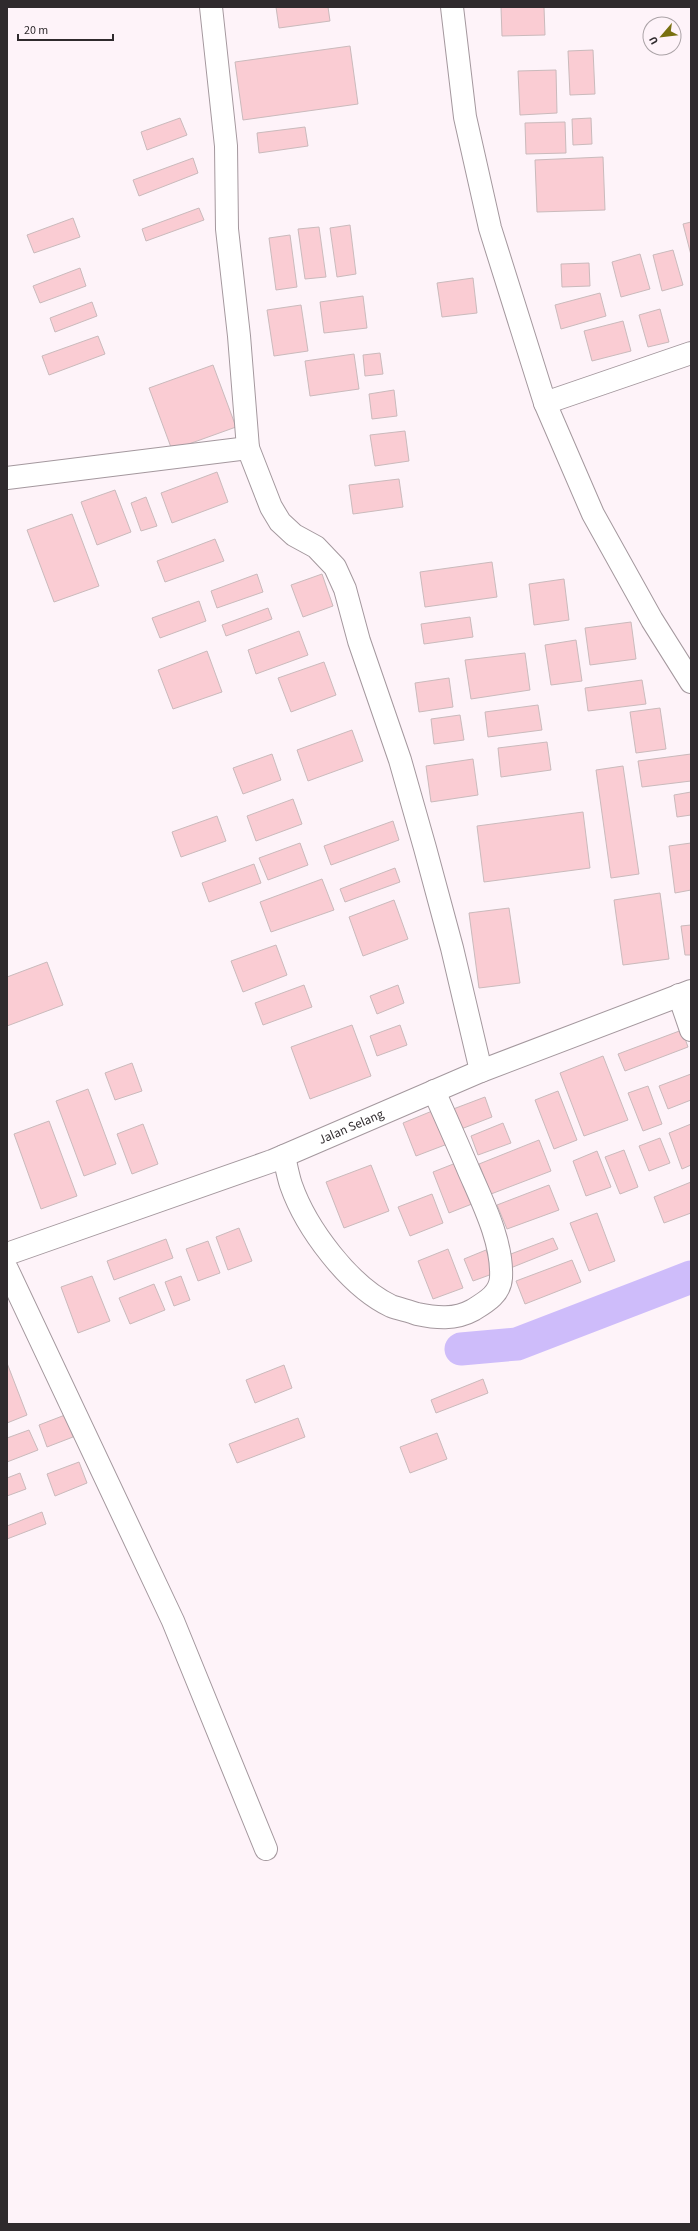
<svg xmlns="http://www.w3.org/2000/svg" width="698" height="2231" font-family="'Source Sans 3',sans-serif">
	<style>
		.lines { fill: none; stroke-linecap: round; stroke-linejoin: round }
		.canal { stroke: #cebcfa; stroke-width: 33 }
		.building { fill: #faccd3; stroke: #cababc }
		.minor-casing { stroke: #a4989e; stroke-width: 24 }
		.minor { stroke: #fff; stroke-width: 22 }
		.labels { text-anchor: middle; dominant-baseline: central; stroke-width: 3; stroke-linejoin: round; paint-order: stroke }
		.street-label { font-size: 13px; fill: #2f2a2d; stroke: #fef3f9 }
	</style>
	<rect width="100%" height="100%" fill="#fef3f9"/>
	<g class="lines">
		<path class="canal" d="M461 1349 517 1344 691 1277"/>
	</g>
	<g class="building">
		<path d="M276 7H328L330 21 279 28Z"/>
		<path d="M501 7H544L545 35 502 36Z"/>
		<path d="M350 46 358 104 243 120 235 62Z"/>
		<path d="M593 50 595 94 570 95 568 51Z"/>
		<path d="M556 70 557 113 520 115 518 71Z"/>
		<path d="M180 118 187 135 147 150 141 132Z"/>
		<path d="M591 118 592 144 573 145 572 119Z"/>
		<path d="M565 122 566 153 526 154 525 123Z"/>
		<path d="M305 127 308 146 259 153 257 133Z"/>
		<path d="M603 157 605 210 537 212 535 160Z"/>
		<path d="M193 158 198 173 139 196 133 180Z"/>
		<path d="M199 208 204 220 146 241 142 229Z"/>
		<path d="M73 218 80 237 34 253 27 235Z"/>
		<path d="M691 222V255L683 224Z"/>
		<path d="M350 225 356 274 337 277 330 228Z"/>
		<path d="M319 227 326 277 305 279 298 229Z"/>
		<path d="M290 235 297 287 276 290 269 238Z"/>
		<path d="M673 250 683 285 662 291 653 255Z"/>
		<path d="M640 254 650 289 621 297 612 262Z"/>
		<path d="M589 263 590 286 562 287 561 264Z"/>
		<path d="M80 268 86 286 40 303 33 286Z"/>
		<path d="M473 278 477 313 442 317 437 283Z"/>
		<path d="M600 293 606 316 561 329 555 305Z"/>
		<path d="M363 296 367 328 324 333 320 302Z"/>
		<path d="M92 302 97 316 55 332 50 318Z"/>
		<path d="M301 305 308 351 274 356 267 310Z"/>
		<path d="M660 309 669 342 648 347 639 315Z"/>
		<path d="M623 321 631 351 592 361 584 331Z"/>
		<path d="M98 336 105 354 49 375 42 356Z"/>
		<path d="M380 353 383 374 365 376 363 355Z"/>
		<path d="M354 354 359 389 310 396 305 361Z"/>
		<path d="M213 365 236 427 172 450 149 388Z"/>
		<path d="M394 390 397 416 372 419 369 394Z"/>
		<path d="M405 431 409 461 375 466 370 435Z"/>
		<path d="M217 472 228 502 172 523 161 493Z"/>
		<path d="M399 479 403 507 353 514 349 485Z"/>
		<path d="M115 490 131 532 97 545 81 502Z"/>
		<path d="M146 497 157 526 141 531 131 503Z"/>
		<path d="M72 514 99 586 54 602 27 530Z"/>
		<path d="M215 539 224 561 165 582 157 561Z"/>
		<path d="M492 562 497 597 425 607 420 572Z"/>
		<path d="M257 574 263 592 217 608 211 591Z"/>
		<path d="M322 574 333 606 303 617 291 585Z"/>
		<path d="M564 579 569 620 534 625 529 584Z"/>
		<path d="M199 601 206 621 160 638 152 618Z"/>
		<path d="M268 608 272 619 226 636 222 625Z"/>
		<path d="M470 617 473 637 424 644 421 624Z"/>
		<path d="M631 622 636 659 590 665 585 628Z"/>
		<path d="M299 631 308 655 256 674 248 650Z"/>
		<path d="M576 640 582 681 551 685 545 645Z"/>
		<path d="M207 651 222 692 173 709 158 670Z"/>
		<path d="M525 653 530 690 471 699 465 660Z"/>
		<path d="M324 662 336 695 291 712 278 678Z"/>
		<path d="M449 678 453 707 419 712 415 683Z"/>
		<path d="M642 680 646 704 588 711 585 688Z"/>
		<path d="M538 705 542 730 488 737 485 712Z"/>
		<path d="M660 708 666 749 636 753 630 712Z"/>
		<path d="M460 715 464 740 434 744 431 719Z"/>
		<path d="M352 730 363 761 308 781 297 750Z"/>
		<path d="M547 742 551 770 501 777 498 748Z"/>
		<path d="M272 754 281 780 243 794 233 768Z"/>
		<path d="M691 754V781L642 787 638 761Z"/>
		<path d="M473 759 478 795 431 802 426 766Z"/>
		<path d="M623 766 639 874 611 878 596 770Z"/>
		<path d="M691 792V815L677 817 674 795Z"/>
		<path d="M293 799 302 824 256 841 247 816Z"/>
		<path d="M583 812 590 868 484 882 477 826Z"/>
		<path d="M217 816 226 841 181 857 172 832Z"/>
		<path d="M393 821 399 840 331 865 324 846Z"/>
		<path d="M300 843 308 865 268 880 259 858Z"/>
		<path d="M691 843V890L675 893 669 846Z"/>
		<path d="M254 864 261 883 209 902 202 883Z"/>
		<path d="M395 868 400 882 345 902 340 889Z"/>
		<path d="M322 879 334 910 271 932 260 902Z"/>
		<path d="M660 893 669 959 623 965 614 900Z"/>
		<path d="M394 900 408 939 363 956 349 917Z"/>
		<path d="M509 908 520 983 479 988 469 913Z"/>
		<path d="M691 925V955H685L681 926Z"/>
		<path d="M276 945 287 975 243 992 231 961Z"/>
		<path d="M47 962 63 1005 7 1026V977Z"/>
		<path d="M304 985 312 1007 263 1025 255 1003Z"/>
		<path d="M398 985 404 1003 377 1014 370 996Z"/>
		<path d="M352 1025 371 1076 310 1099 291 1047Z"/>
		<path d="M400 1025 407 1045 377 1056 370 1036Z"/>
		<path d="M682 1030 688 1047 625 1071 618 1054Z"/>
		<path d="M603 1056 628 1120 584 1136 560 1073Z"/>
		<path d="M132 1063 142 1091 115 1100 105 1073Z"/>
		<path d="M691 1074V1100L668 1109 659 1086Z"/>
		<path d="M648 1086 662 1124 643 1131 628 1093Z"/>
		<path d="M88 1089 116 1164 84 1176 56 1101Z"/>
		<path d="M558 1091 577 1140 554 1149 535 1100Z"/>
		<path d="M485 1097 492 1117 456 1131 448 1111Z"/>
		<path d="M437 1109 450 1143 416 1156 403 1123Z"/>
		<path d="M49 1121 77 1196 41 1209 14 1134Z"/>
		<path d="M503 1123 511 1143 478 1155 471 1136Z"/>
		<path d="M143 1124 158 1164 132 1174 117 1134Z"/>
		<path d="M691 1124V1165L682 1169 669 1133Z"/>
		<path d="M660 1138 670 1163 649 1171 639 1146Z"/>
		<path d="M539 1140 551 1171 491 1194 479 1164Z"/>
		<path d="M624 1150 638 1187 620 1194 605 1157Z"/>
		<path d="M597 1151 611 1187 586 1196 573 1161Z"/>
		<path d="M461 1161 477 1202 449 1213 433 1172Z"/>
		<path d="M371 1165 389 1211 344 1228 326 1182Z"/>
		<path d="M691 1182V1213L664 1223 654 1197Z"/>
		<path d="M549 1185 559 1210 507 1229 497 1205Z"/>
		<path d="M432 1194 443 1223 410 1236 398 1207Z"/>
		<path d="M597 1213 615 1261 589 1271 570 1223Z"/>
		<path d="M239 1228 252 1261 228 1270 216 1237Z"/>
		<path d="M553 1238 558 1249 508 1269 503 1257Z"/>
		<path d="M166 1239 173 1258 114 1280 107 1261Z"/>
		<path d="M208 1241 220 1273 198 1281 186 1249Z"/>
		<path d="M448 1249 463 1288 433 1299 418 1261Z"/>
		<path d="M486 1250 495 1273 473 1281 464 1259Z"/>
		<path d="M572 1260 581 1282 525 1304 516 1281Z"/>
		<path d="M92 1276 110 1321 78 1333 61 1287Z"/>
		<path d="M181 1276 190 1300 174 1306 165 1282Z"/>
		<path d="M154 1284 165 1310 130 1324 119 1298Z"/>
		<path d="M7 1363 27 1415 7 1423Z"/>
		<path d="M284 1365 292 1388 255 1403 246 1380Z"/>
		<path d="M483 1379 488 1393 436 1413 431 1400Z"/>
		<path d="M65 1415 73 1437 47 1447 39 1425Z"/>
		<path d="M298 1418 305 1437 237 1463 229 1444Z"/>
		<path d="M29 1430 38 1450 7 1462V1438Z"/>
		<path d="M437 1433 447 1459 410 1473 400 1447Z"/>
		<path d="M79 1462 87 1483 55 1496 47 1474Z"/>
		<path d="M20 1473 26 1489 7 1496V1478Z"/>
		<path d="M42 1512 46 1524 7 1539V1526Z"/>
	</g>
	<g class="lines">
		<defs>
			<g id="minor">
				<path d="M211 7 226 146 227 229 239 336 248 448 271 507 280 522 294 535 316 547 335 567 345 589 359 641 400 760 425 848 452 948 481 1071"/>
				<path d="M452 7 465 117 490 228 545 403 593 514 652 620 691 682"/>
				<path d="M545 403 691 353"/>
				<path d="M7 478 248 448"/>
				<path d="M679 995 691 1030"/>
				<path d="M284 1156C286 1165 288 1176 291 1185 306 1228 349 1286 391 1306 399 1309 409 1311 417 1314 436 1318 455 1320 473 1310 486 1302 500 1294 501 1278 503 1243 483 1203 469 1171 458 1145 446 1118 434 1091"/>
				<path id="s1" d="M7 1254 272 1161 481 1071 691 991"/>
				<path d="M7 1269 173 1621 266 1849"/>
			</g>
		</defs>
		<use href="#minor" class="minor-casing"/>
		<use href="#minor" class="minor"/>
	</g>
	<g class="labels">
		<g class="street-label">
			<text stroke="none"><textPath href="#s1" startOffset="367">Jalan Selang</textPath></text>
		</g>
	</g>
	<rect width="698" height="2231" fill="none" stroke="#2f2a2d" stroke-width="16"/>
	<g transform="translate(662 36) rotate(242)"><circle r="19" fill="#fef3f9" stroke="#aba3a7"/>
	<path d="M0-3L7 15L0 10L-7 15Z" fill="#787010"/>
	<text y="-6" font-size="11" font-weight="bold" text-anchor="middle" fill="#2f2a2d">U</text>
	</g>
	<path d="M18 34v6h95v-6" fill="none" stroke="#2f2a2d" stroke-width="2"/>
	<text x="24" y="34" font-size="12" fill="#2f2a2d" stroke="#fef3f9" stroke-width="3" paint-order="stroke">20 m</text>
</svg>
